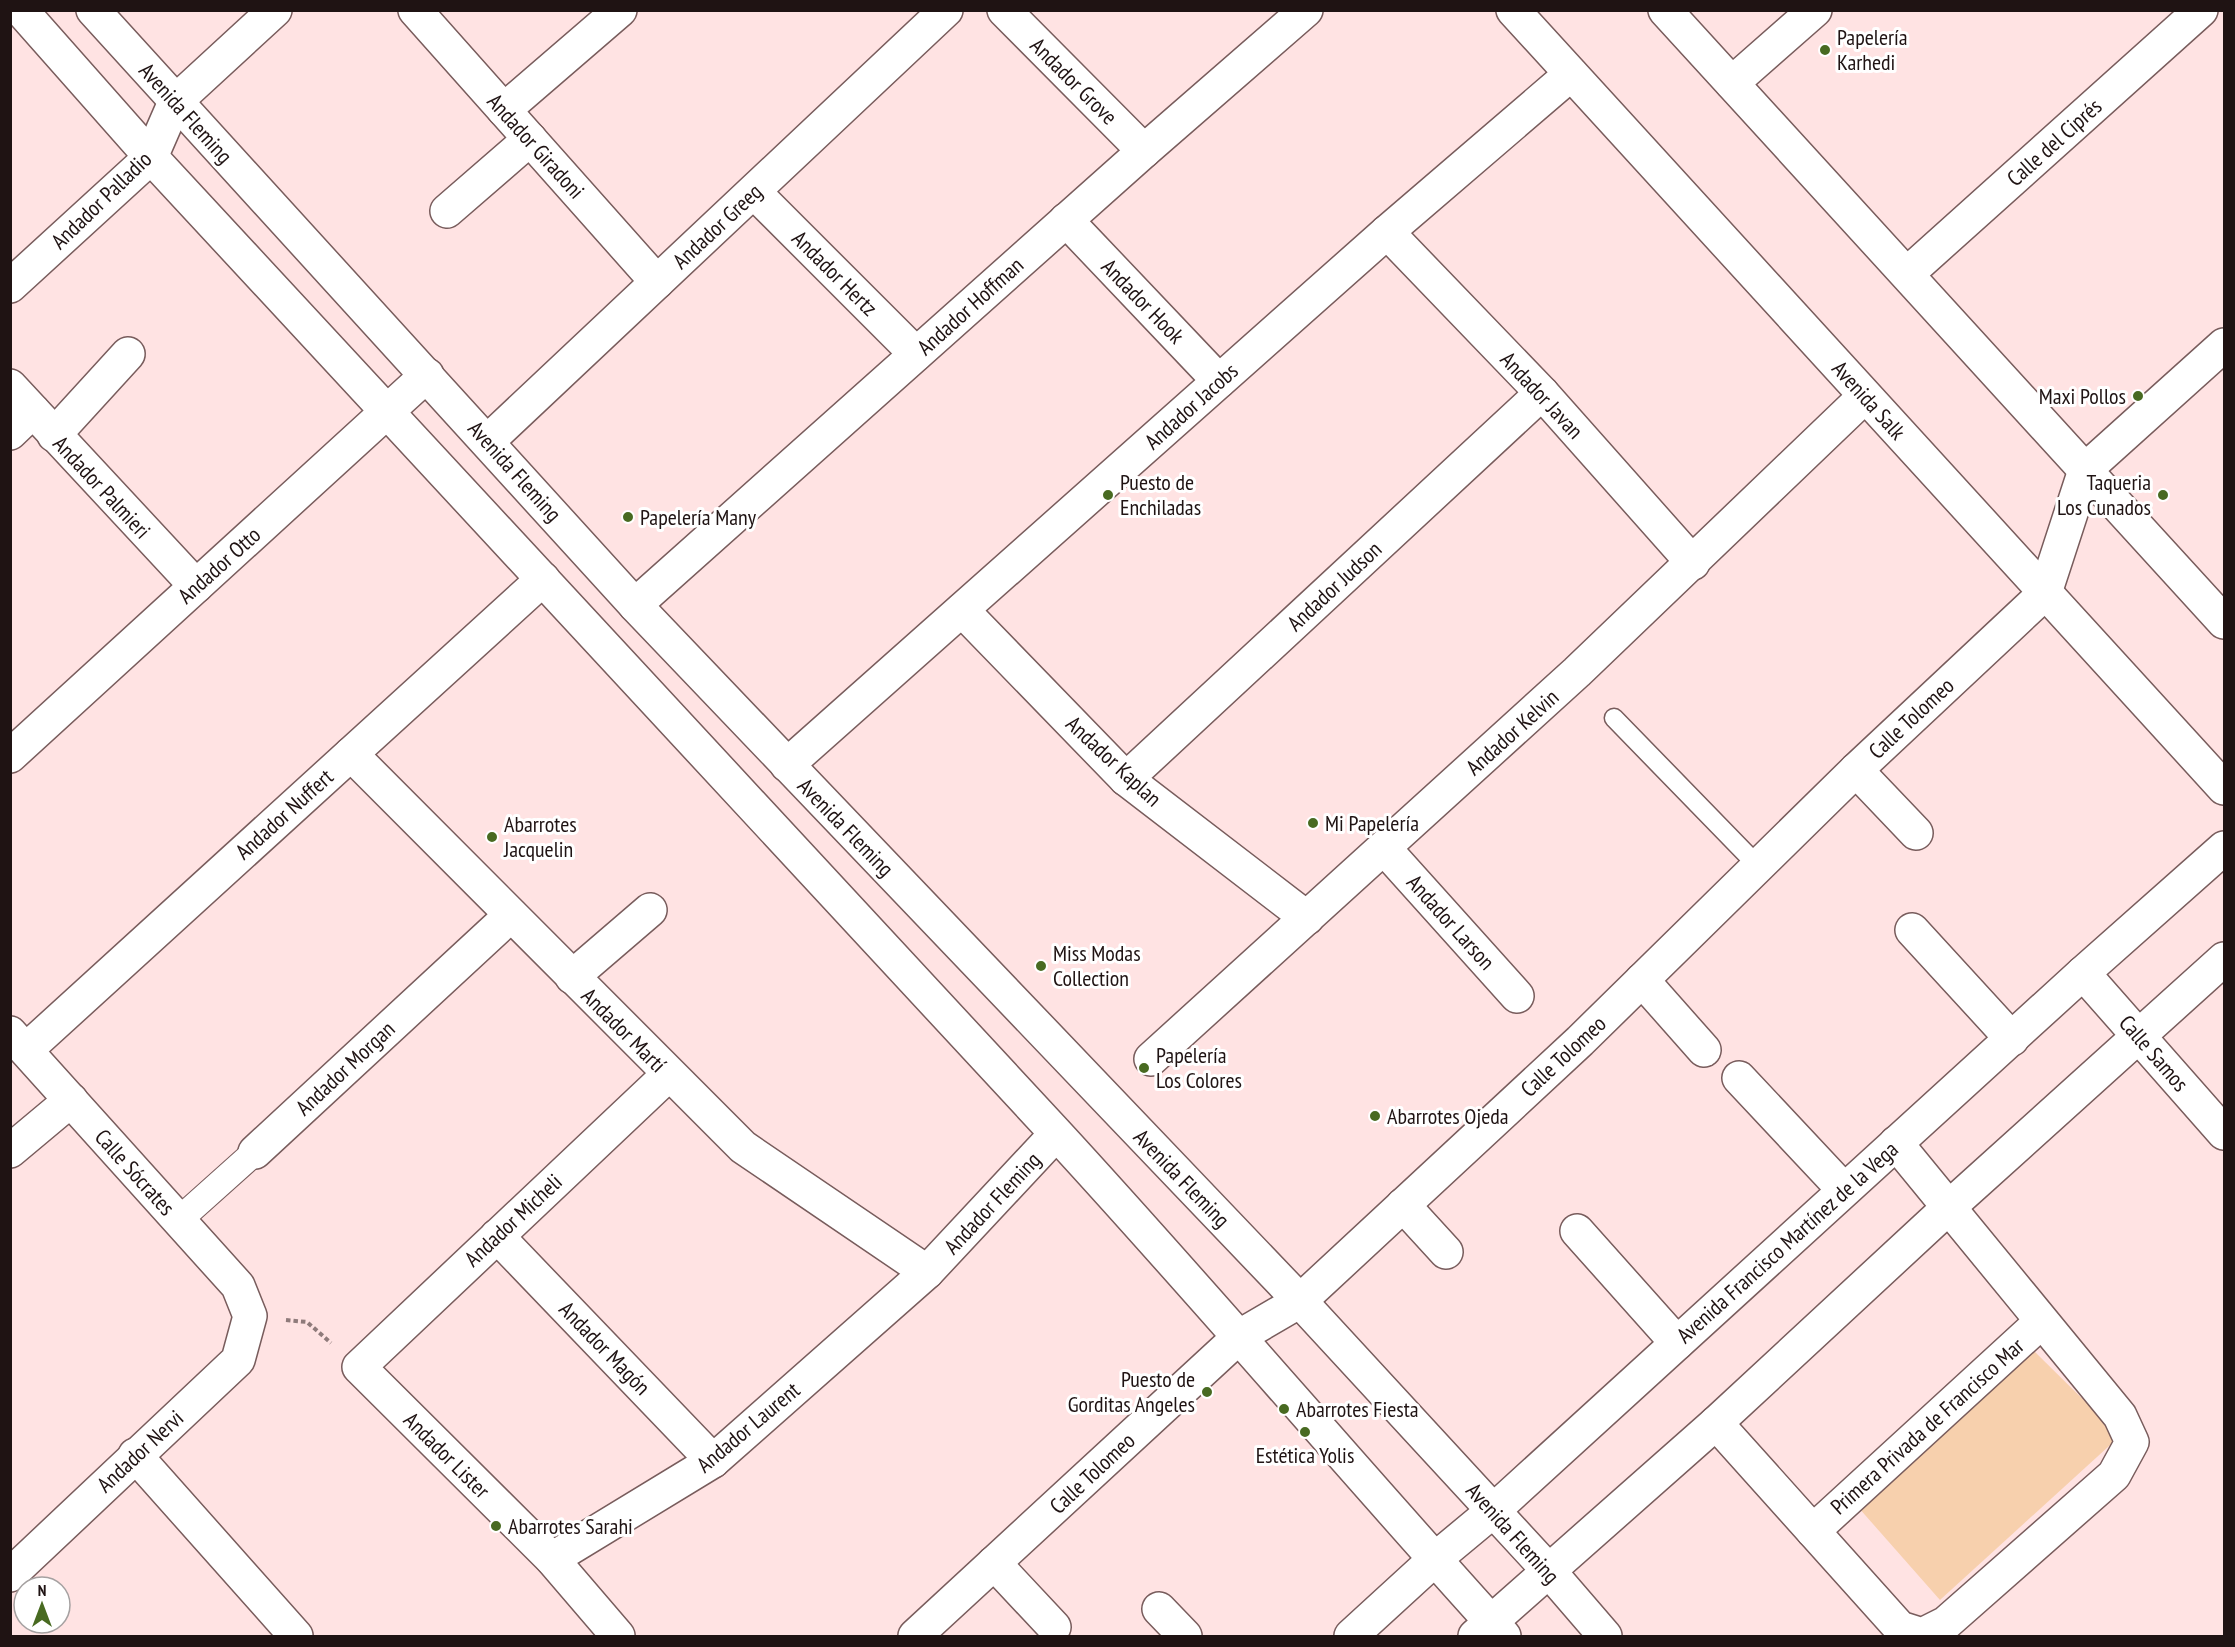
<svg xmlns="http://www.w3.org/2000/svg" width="2235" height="1647" font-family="'PT Sans Narrow',sans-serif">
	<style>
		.green { fill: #f7d0ad }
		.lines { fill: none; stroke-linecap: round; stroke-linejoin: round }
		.service-casing { stroke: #785c5c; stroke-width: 21 }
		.pedestrian-casing { stroke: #785c5c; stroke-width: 28 }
		.minor-casing { stroke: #785c5c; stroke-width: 36 }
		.tertiary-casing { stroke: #785c5c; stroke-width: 36 }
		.secondary-casing { stroke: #785c5c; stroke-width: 36 }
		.path { stroke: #8f7b7b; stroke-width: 4; stroke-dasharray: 4.5 3; stroke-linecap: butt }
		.service { stroke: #fff; stroke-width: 18 }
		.pedestrian { stroke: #fff; stroke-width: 26 }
		.minor { stroke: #fff; stroke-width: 33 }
		.tertiary { stroke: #fff; stroke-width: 33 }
		.secondary { stroke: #fff; stroke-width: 33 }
		.poi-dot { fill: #486a21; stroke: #fff; stroke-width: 2 }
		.labels { text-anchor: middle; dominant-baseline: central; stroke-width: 6; stroke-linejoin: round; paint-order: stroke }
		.poi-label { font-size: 22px; fill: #1f1313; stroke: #fff; text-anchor: start }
		.street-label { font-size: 22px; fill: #1f1313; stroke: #fff }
	</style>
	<rect width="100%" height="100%" fill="#ffe3e3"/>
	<path class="green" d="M2030 1347 2120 1436 1940 1600 1858 1507Z"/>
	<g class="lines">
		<defs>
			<path id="service" d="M1614 718 1758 866"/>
			<path id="pedestrian" d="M179 1220 255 1152"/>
			<g id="minor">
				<path d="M415 10 657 282"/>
				<path d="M1004 10 1144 151"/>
				<path d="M1732 83 1815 10"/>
				<path d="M504 110 620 10"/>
				<path d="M754 192 916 354"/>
				<path d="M447 211 530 139"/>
				<path d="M1066 220 1219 381"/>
				<path d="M1387 232 1542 393 1693 563"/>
				<path d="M1907 274 2201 10"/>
				<path d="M10 286 151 157 175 102 275 10"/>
				<path d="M10 386 196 586"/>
				<path d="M10 433 33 411"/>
				<path d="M54 435 128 354"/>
				<path d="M488 441 946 10"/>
				<path d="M635 605 1144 151 1306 10"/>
				<path d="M962 610 1126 779 1307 918"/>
				<path d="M351 754 743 1147 927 1272"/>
				<path d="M10 756 427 375"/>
				<path d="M787 765 1387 232 1571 74"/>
				<path d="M1856 770 1916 833"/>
				<path d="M1126 779 1542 393"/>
				<path d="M1384 848 1517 996"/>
				<path d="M1912 930 2012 1039"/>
				<path d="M2083 973 2224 1133"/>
				<path d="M572 977 650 910"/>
				<path d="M1642 980 1704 1050"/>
				<path d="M10 1033 238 1286 250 1316 238 1360 10 1575"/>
				<path d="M26 1050 543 579"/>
				<path d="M1151 1059 1577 672 1865 396"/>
				<path d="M1739 1078 1844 1190"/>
				<path d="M10 1151 71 1100"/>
				<path d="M255 1152 511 915"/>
				<path d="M1403 1205 1446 1252"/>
				<path d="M1577 1231 1677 1343"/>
				<path d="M497 1236 713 1461"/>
				<path d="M1716 1423 1900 1628 1922 1635 1946 1623 2114 1475 2132 1442 2120 1416 1896 1143"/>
				<path d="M135 1455 296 1636"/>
				<path d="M1813 1531 2041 1322"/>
				<path d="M552 1559 713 1461 927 1272 1056 1134"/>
				<path d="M994 1563 1054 1627"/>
				<path d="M1159 1609 1185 1636"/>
				<path d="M618 1636 552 1559 359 1367 668 1075"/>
				<path d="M915 1636 1240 1336 1300 1301 1580 1041 1856 770 2045 593 2085 470 2224 345"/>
				<path d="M1351 1636 1434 1560 1493 1511 2083 973 2224 848"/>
				<path d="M1475 1636 1716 1423 1948 1208 2224 959"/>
			</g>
			<g id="tertiary">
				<path d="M21 10 151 157C453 482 756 806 1055 1132 1208 1298 1353 1470 1504 1636"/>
				<path d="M93 10 635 605 1300 1301 1549 1571 1605 1636"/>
			</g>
			<g id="secondary">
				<path d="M1513 10 2224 788"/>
				<path d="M1665 10 2224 622"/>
			</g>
		</defs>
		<use href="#service" class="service-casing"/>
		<use href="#pedestrian" class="pedestrian-casing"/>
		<use href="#minor" class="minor-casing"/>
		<use href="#tertiary" class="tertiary-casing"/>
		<use href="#secondary" class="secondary-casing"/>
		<path class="path" d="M286 1320 307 1322 331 1343"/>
		<use href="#service" class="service"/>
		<use href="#pedestrian" class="pedestrian"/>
		<use href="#minor" class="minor"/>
		<use href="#tertiary" class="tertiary"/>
		<use href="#secondary" class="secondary"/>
	</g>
	<g class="poi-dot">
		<circle cx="1825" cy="50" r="6"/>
		<circle cx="2138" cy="396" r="6"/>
		<circle cx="1108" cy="495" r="6"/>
		<circle cx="2163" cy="495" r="6"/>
		<circle cx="628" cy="517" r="6"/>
		<circle cx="1313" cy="823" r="6"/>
		<circle cx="492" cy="837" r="6"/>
		<circle cx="1041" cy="966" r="6"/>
		<circle cx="1144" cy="1068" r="6"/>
		<circle cx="1375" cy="1116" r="6"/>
		<circle cx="1207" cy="1392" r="6"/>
		<circle cx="1284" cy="1409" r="6"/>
		<circle cx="1305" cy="1432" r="6"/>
		<circle cx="496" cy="1526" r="6"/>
	</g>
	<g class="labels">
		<g class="poi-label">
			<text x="1837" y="37">Papelería<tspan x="1837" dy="25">Karhedi</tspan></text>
			<text x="2126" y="396" text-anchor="end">Maxi Pollos</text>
			<text x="1120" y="482">Puesto de<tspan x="1120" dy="25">Enchiladas</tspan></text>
			<text x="2151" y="482" text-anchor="end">Taqueria<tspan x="2151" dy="25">Los Cunados</tspan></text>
			<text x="640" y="517">Papelería Many</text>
			<text x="1325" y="823">Mi Papelería</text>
			<text x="504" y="824">Abarrotes<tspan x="504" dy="25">Jacquelin</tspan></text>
			<text x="1053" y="953">Miss Modas<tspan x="1053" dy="25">Collection</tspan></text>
			<text x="1156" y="1055">Papelería<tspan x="1156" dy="25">Los Colores</tspan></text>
			<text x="1387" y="1116">Abarrotes Ojeda</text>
			<text x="1195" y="1379" text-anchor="end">Puesto de<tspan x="1195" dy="25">Gorditas Angeles</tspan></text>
			<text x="1296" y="1409">Abarrotes Fiesta</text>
			<text x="1305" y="1455" text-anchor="middle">Estética Yolis</text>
			<text x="508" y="1526">Abarrotes Sarahi</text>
		</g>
		<g class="street-label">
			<text transform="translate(1074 81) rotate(45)">Andador Grove</text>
			<text transform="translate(186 113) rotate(48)">Avenida Fleming</text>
			<text transform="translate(2054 142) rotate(-42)">Calle del Ciprés</text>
			<text transform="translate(536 146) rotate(48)">Andador Giradoni</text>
			<text transform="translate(101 200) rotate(-44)">Andador Palladio</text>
			<text transform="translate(717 226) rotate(-43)">Andador Greeg</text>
			<text transform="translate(835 273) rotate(45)">Andador Hertz</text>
			<text transform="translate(1143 301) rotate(46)">Andador Hook</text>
			<text transform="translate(970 306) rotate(-42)">Andador Hoffman</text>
			<text transform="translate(1542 395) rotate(47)">Andador Javan</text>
			<text transform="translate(1869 400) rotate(48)">Avenida Salk</text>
			<text transform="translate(1191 406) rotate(-42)">Andador Jacobs</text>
			<text transform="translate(515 471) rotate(48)">Avenida Fleming</text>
			<text transform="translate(102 487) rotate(47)">Andador Palmieri</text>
			<text transform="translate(219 565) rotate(-42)">Andador Otto</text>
			<text transform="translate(1334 586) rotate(-43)">Andador Judson</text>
			<text transform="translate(1911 718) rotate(-43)">Calle Tolomeo</text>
			<text transform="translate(1512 732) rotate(-42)">Andador Kelvin</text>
			<text transform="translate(1114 761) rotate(43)">Andador Kaplan</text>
			<text transform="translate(284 814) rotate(-42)">Andador Nuffert</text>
			<text transform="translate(846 827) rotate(46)">Avenida Fleming</text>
			<text transform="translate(1451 922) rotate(48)">Andador Larson</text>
			<text transform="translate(624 1030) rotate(45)">Andador Martí</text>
			<text transform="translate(2154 1053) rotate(49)">Calle Samos</text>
			<text transform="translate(1563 1056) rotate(-43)">Calle Tolomeo</text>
			<text transform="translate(345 1068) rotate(-43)">Andador Morgan</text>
			<text transform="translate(135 1172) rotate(48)">Calle Sócrates</text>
			<text transform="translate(1182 1178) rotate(46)">Avenida Fleming</text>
			<text transform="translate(992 1203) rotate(-47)">Andador Fleming</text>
			<text transform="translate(513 1220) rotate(-43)">Andador Micheli</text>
			<text transform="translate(1787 1242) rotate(-42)">Avenida Francisco Martínez de la Vega</text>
			<text transform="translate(605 1348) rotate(46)">Andador Magón</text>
			<text transform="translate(1927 1426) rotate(-42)">Primera Privada de Francisco Mar</text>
			<text transform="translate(748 1427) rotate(-40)">Andador Laurent</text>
			<text transform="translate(140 1451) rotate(-43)">Andador Nervi</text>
			<text transform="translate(447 1455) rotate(45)">Andador Lister</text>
			<text transform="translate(1092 1473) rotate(-43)">Calle Tolomeo</text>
			<text transform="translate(1513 1533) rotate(48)">Avenida Fleming</text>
		</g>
	</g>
	<rect width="2235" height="1647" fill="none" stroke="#1f1313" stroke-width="24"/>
	<g transform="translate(42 1605)"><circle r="28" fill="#ffffff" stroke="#a5a1a1" stroke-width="1.5"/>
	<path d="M0-4.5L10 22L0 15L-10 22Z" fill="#486a21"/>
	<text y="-9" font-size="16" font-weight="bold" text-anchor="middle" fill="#1f1313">N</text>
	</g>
</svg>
